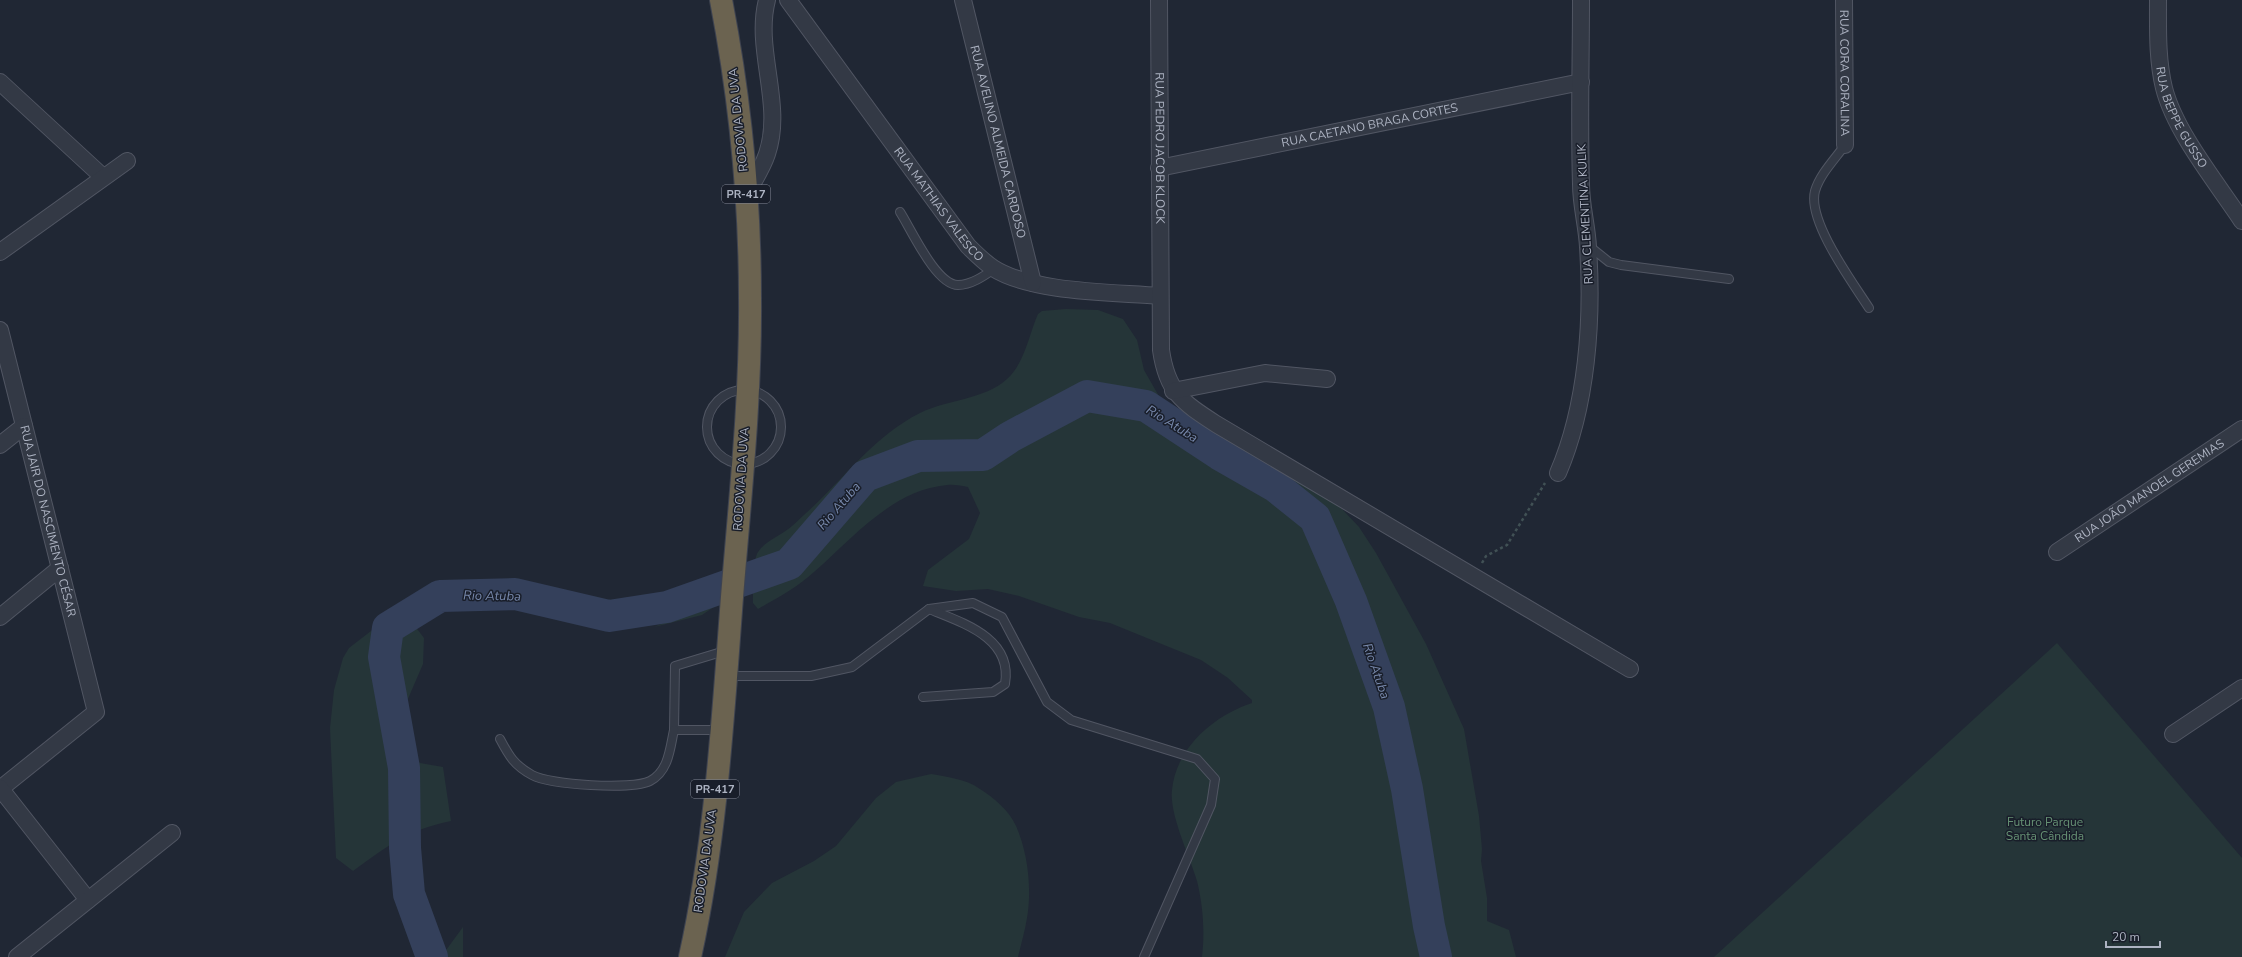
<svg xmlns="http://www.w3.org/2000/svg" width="2242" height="957" font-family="'Nunito Sans',sans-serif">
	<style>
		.green { fill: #253538 }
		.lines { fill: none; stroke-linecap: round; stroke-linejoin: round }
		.river { stroke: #34405b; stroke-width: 32 }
		.lane-casing { stroke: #515663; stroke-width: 10 }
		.street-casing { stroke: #515663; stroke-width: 18 }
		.highway-casing { stroke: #3e4350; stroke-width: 24 }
		.path { stroke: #415155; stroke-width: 2.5; stroke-dasharray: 3 3; stroke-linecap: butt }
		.lane { stroke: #333945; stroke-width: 8 }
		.street { stroke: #333945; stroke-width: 16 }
		.highway { stroke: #6b6350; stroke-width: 22 }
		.labels { text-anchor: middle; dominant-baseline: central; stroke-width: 3; stroke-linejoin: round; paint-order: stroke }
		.shield { fill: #191e2a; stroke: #818694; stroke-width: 1 }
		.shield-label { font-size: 11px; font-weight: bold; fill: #adb3c2 }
		.street-label { font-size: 12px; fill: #adb3c2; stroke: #191e2a }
		.park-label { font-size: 12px; fill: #669174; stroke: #191e2a }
		.water-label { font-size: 13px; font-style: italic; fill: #7687aa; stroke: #191e2a }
	</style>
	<rect width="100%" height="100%" fill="#202734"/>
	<g class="green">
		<path d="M1066 309 1098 310 1123 319 1137 340 1144 370 1160 398 1213 434 1324 496 1342 509 1359 527 1376 553 1426 644 1464 729 1479 816 1482 849 1481 861 1487 898V921L1509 930 1516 957H1202C1205 932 1203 905 1197 881 1190 857 1169 814 1172 790 1176 748 1213 716 1252 703V700L1228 678 1201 660 1110 623 1079 617 1019 596 988 589 956 591 923 586 928 570 969 539 980 513 968 487C962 486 954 484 947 485 892 490 853 538 814 572 798 587 777 598 758 609L753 603C753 592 753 559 758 552 765 542 775 538 784 532 792 527 798 520 805 514 843 480 874 436 920 413 948 399 984 400 1007 379 1025 363 1029 334 1038 314L1042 311Z"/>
		<path d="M702 600 721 602 702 615 654 627 687 614Z"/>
		<path d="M384 621H411L424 638 423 664 407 701 402 735 407 750 420 763 443 767 451 821C407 830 389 845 353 871L336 858 330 728 334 690 343 658 349 648Z"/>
		<path d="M2057 643 2242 858V957H1714Z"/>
		<path d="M931 774C948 777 966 779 980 789 994 798 1009 810 1016 826 1028 853 1032 889 1027 918 1025 931 1021 944 1018 957H725L744 912 772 883 814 861 836 846 876 798 896 782Z"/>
		<path d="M463 927V957H441Z"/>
	</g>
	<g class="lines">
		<path class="river" d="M432 957 409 894 405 848 404 768 384 657 388 628 440 596 515 594 609 616 667 607 789 564 865 476 918 456 983 455 1010 437 1087 396 1146 406 1219 454 1275 486 1315 518 1351 601 1389 707 1407 789 1429 926 1436 957"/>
		<defs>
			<g id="lane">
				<path d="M1845 145C1835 159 1820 174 1815 191 1807 221 1853 283 1869 308"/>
				<path d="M900 212C911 229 936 285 958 285 971 285 984 276 994 269"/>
				<path d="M1589 246 1609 262 1621 265 1729 279"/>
				<circle cx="744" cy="427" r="37"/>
				<path d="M728 676H811L852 667 929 609 973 603 1002 617 1047 702 1071 720 1197 759 1215 779 1211 805 1144 957"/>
				<path d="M923 697 993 692 1005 684C1013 638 963 623 929 609"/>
				<path d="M721 730H674L675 666 728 650"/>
				<path d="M500 739C509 756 514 765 532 775 550 785 632 790 650 781 669 771 670 748 674 730"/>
			</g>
			<g id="street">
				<path id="s1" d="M788 0 968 246C976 254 984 262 993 268 1032 293 1114 292 1160 296"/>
				<path id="s2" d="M963 0 1033 283"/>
				<path id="s3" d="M1159 0 1161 350C1167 392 1182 402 1216 424L1630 669"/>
				<path id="s4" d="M1844 0 1845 145"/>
				<path id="s5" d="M2158 0C2158 29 2157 59 2164 88 2175 132 2217 183 2242 221"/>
				<path d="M0 82 103 177"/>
				<path id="s6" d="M1159 168 1581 82"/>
				<path d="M746 194C754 181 762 169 767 154 784 104 754 50 767 0"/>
				<path d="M0 252 127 161"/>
				<path id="s7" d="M0 330 96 712 0 789"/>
				<path d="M1173 391 1265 373 1327 379"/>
				<path d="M0 445 24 426"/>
				<path d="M1558 473C1587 406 1593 320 1588 247 1587 226 1581 206 1581 184 1579 123 1581 61 1581 0"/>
				<path id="s8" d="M2057 552 2242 429"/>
				<path d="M0 617 60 568"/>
				<path d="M2173 734 2242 688"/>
				<path d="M0 788 88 900"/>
				<path d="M17 957 172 833"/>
			</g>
			<path id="highway" d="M690 957C716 840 723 717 732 597 740 498 751 398 750 298 750 199 740 98 721 0"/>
		</defs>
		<use href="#lane" class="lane-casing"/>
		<use href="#street" class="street-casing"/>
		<use href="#highway" class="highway-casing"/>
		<path class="path" d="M1482 563 1486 556 1507 545 1545 483"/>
		<use href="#lane" class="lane"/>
		<use href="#street" class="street"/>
		<use href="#highway" class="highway"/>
	</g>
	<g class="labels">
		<g class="shield">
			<rect x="722" y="185" width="48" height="18" rx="3"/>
			<rect x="691" y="780" width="48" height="18" rx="3"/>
		</g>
		<g class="shield-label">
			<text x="746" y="194">PR-417</text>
			<text x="715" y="789">PR-417</text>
		</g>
		<g class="street-label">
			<text stroke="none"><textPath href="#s4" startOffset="73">RUA CORA CORALINA</textPath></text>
			<text stroke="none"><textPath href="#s5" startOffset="122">RUA BEPPE GUSSO</textPath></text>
			<text transform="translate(738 120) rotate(-96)">RODOVIA DA UVA</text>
			<text stroke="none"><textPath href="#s6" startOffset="215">RUA CAETANO BRAGA CORTES</textPath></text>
			<text stroke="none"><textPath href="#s2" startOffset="146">RUA AVELINO ALMEIDA CARDOSO</textPath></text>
			<text stroke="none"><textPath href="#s3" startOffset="148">RUA PEDRO JACOB KLOCK</textPath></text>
			<text stroke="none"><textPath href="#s1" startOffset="254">RUA MATHIAS VALESCO</textPath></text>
			<text transform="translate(1585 214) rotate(-93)">RUA CLEMENTINA KULIK</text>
			<text transform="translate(741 479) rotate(-86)">RODOVIA DA UVA</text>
			<text stroke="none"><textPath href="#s8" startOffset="111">RUA JOÃO MANOEL GEREMIAS</textPath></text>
			<text stroke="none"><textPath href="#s7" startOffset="197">RUA JAIR DO NASCIMENTO CÉSAR</textPath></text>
			<text transform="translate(705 861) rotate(-82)">RODOVIA DA UVA</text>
		</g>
		<g class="park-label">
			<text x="2045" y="822">Futuro Parque<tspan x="2045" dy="14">Santa Cândida</tspan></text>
		</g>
		<g class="water-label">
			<text transform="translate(1172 424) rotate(32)">Rio Atuba</text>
			<text transform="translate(839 506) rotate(-49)">Rio Atuba</text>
			<text transform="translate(492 596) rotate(1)">Rio Atuba</text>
			<text transform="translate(1376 671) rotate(71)">Rio Atuba</text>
		</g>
	</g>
	<path d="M2106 941v6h54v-6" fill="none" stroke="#adb3c2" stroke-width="2"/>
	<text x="2112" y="941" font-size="12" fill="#adb3c2" stroke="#191e2a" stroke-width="3" paint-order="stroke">20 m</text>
</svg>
